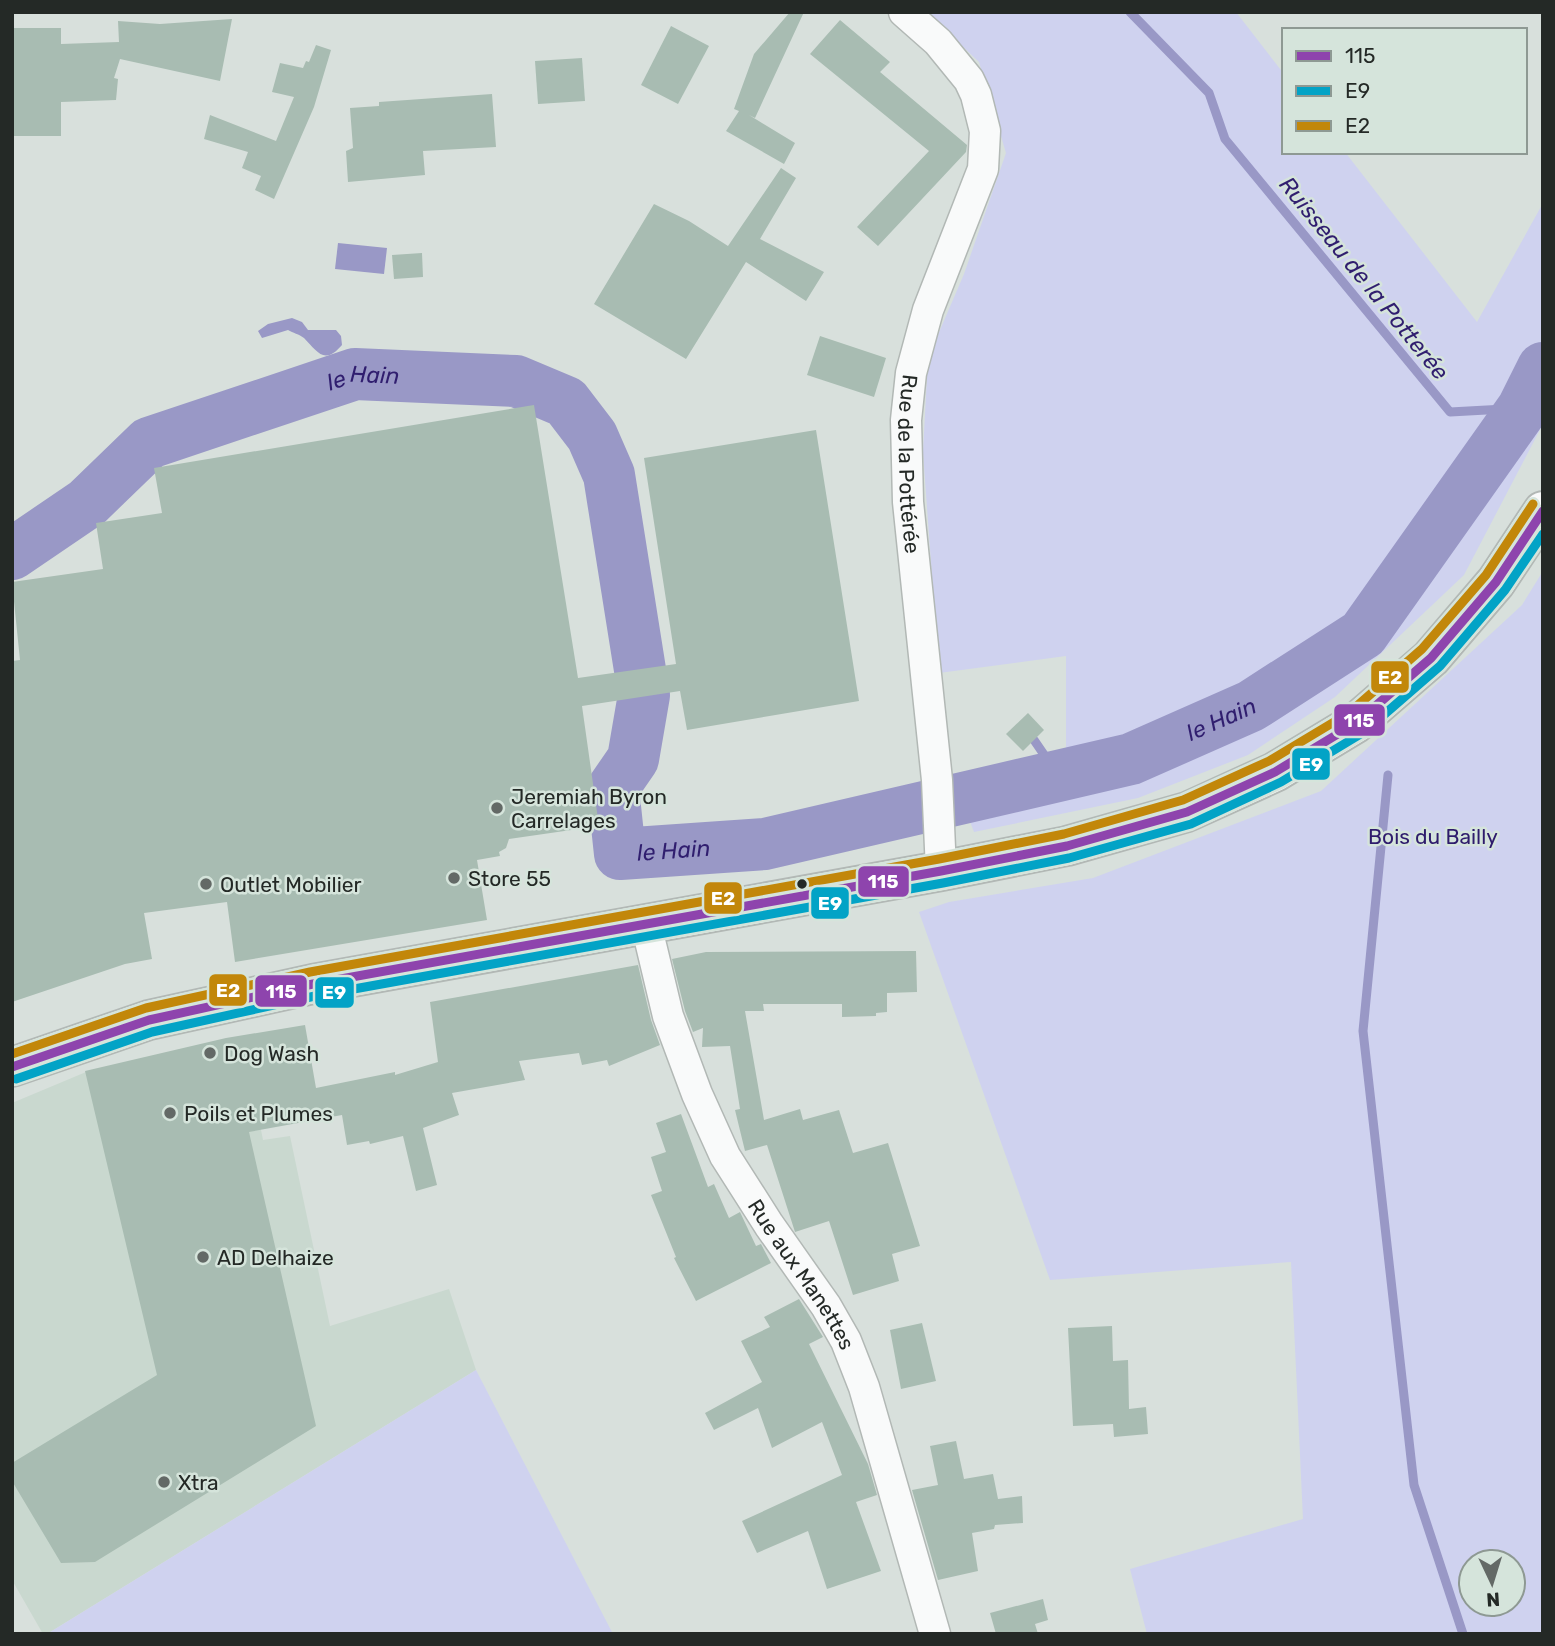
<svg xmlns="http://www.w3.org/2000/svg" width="1555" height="1646" font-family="Rubik,sans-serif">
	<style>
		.built { fill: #c9d8cf }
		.green { fill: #cfd2ef; fill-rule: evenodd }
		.water { fill: #9998c6 }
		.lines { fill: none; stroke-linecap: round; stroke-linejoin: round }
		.stream { stroke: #9998c6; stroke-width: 9 }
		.river { stroke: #9998c6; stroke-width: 52 }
		.building { fill: #a8bcb2 }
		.street-casing { stroke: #b2b8b5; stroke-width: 33 }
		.secondary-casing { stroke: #b2b8b5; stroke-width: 42 }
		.street { stroke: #f9fafa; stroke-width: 30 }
		.secondary { stroke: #f9fafa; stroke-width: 38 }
		.bus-1-casing { stroke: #d5e4db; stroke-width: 14 }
		.bus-2-casing { stroke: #d5e4db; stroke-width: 14 }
		.bus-3-casing { stroke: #d5e4db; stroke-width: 14 }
		.bus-1 { stroke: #8e44ad; stroke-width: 9 }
		.bus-2 { stroke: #02a3c6; stroke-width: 9 }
		.bus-3 { stroke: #c2870a; stroke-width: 9 }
		.poi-dot { fill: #636966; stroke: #d5e4db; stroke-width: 2.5 }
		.bus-dot { fill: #242926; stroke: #d5e4db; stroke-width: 2.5 }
		.labels { text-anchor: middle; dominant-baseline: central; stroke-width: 5; stroke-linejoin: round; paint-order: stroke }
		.street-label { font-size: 21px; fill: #242926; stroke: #d5e4db }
		.poi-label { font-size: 21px; fill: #242926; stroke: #d5e4db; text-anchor: start }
		.park-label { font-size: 21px; fill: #2e1b6c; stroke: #d5e4db }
		.water-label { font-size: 23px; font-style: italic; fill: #301e6f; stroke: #d5e4db }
		.line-badge { stroke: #d5e4db; stroke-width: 2.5 }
		.badge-label { font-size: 19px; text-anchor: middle; font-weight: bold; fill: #fff }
	</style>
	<rect width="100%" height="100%" fill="#d8e0dc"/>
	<path class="built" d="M86 1072 252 1085 263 1140 290 1136 330 1326 449 1289 476 1370 47 1634H43L12 1580V1103Z"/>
	<g class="green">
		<path d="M926 12H1236L1284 74V152H1345L1477 322 1543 203V424L1464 575 1335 697 1248 755 1138 798 974 832 963 803 1066 785V656L939 673 923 452 928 358 964 274 1006 153 979 62Z"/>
		<path d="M1543 571V1634H1147L1130 1569 1303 1519 1291 1262 1050 1280 919 912 949 902 1093 878 1321 791 1522 605ZM1471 1562H1513V1604H1471Z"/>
		<path d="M476 1370 613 1634H47Z"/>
	</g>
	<g class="water">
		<path d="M338 243 387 248 384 274 335 269Z"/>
		<path d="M292 318 302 322 308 330H336L341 336 342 345C324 366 317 351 304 338 299 334 293 333 288 330L262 338 258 331 268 324Z"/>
	</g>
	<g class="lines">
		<g class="stream">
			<path d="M1130 12 1209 93 1225 139 1450 412 1523 408"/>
			<path d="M1034 740 1058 775"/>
			<path d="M1388 775 1363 1031 1414 1485 1463 1634"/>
		</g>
		<path class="river" id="s1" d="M12 554 87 503 149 443 355 374 516 381 566 402 592 436 609 475 644 695 633 759 613 788 620 854 765 844 1131 759 1251 706 1363 634 1523 408 1543 368"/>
	</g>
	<g class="building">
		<path d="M790 12H804L755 118 749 115 795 143 784 164 726 131 739 111 734 109 754 54Z"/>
		<path d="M232 19 220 81 120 59 114 78 118 79 116 100 61 102V136H12V28H61V44L119 42 118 21 160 24Z"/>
		<path d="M840 20 890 62 880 72 967 145 966 152 878 246 857 227 929 151 810 54Z"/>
		<path d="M671 26 709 46 678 104 641 85Z"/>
		<path d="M316 45 331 50 314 107 274 199 255 190 261 176 242 168 248 152 204 139 210 115 276 141 294 97 272 92 280 63 303 68 306 61 309 62Z"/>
		<path d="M582 58 585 101 538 104 535 61Z"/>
		<path d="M492 94 496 147 423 151 425 175 348 182 346 151 353 148 350 108 379 106V102Z"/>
		<path d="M781 168 796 178 760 239 824 272 806 301 746 262 686 359 594 304 654 204 689 221 728 246Z"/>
		<path d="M422 253 423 277 394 279 392 255Z"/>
		<path d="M820 336 886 358 874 397 807 375Z"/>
		<path d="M534 405 578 678 676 664 644 458 816 430 859 701 687 730 680 691 582 706 599 826 509 839 506 848 499 852 500 856 477 860 487 920 235 962 227 902 144 913 152 959 125 964 12 1002V661L20 660 12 582 103 569 96 523 162 513 154 468Z"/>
		<path d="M1028 713 1044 730 1023 751 1006 734Z"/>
		<path d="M916 951 917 992 887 993V1012L876 1013V1016L842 1017V1004H763L764 1011H745L764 1120 800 1109 803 1120 839 1110 853 1153 888 1143 920 1246 892 1254 899 1281 853 1295 829 1221 795 1232 767 1145 745 1151 735 1110 740 1109 730 1046 702 1047 703 1028 693 1032 685 1011 672 959 706 952Z"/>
		<path d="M638 965 651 1020 660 1045 609 1066 607 1060 582 1065 579 1053 519 1061 525 1080 452 1093 459 1115 423 1128 437 1185 416 1191 403 1136 370 1144 369 1141 347 1145 342 1115 249 1132 316 1426 95 1562 61 1563 12 1481V1463L157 1375 85 1071 226 1038 305 1025 316 1088 395 1072V1075L438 1062 430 1002Z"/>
		<path d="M681 1114 708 1187 714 1184 729 1218 740 1212 756 1246 761 1244 771 1263 696 1301 674 1258 676 1257 651 1195 662 1191 651 1157 666 1152 656 1123Z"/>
		<path d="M799 1299 823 1337 809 1344 868 1464 877 1495 856 1502 881 1571 827 1589 808 1531 757 1553 742 1521 842 1475 822 1422 772 1448 758 1408 714 1430 705 1413 762 1382 741 1341 770 1327 764 1317Z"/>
		<path d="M922 1323 936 1381 901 1389 890 1330Z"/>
		<path d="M1112 1326 1113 1361 1128 1360 1129 1409 1146 1407 1148 1434 1114 1437 1113 1424 1073 1426 1068 1328Z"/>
		<path d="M956 1441 964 1479 993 1474 998 1499 1022 1496 1023 1523 995 1525 994 1529 972 1533 978 1571 938 1580 912 1490 938 1485 930 1446Z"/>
		<path d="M1043 1599 1048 1620 1035 1624 1038 1634H996L990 1613Z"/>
	</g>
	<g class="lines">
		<defs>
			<g id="street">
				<path id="s2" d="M904 12 938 42 969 80 976 95 985 131 983 169 928 310 911 373 906 420 908 502 937 780 941 871"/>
				<path id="s3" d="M646 924 668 1016 697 1094 725 1156 769 1225 826 1306 846 1341 864 1387 935 1634"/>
			</g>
			<path id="secondary" d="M12 1067 149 1020 313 984 941 871 1067 846 1187 812 1275 772 1356 723 1431 658 1496 582 1543 511"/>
		</defs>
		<use href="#street" class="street-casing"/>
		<use href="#secondary" class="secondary-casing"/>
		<use href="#street" class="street"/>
		<use href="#secondary" class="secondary"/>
		<defs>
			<path id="bus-1" d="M12 1067 149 1020 313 984 941 871 1067 846 1187 812 1275 772 1356 723 1431 658 1496 582 1543 511"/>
			<path id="bus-2" d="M16 1079 152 1032 315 996 943 883 1069 858 1191 824 1281 782 1364 732 1440 666 1505 590 1543 534"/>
			<path id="bus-3" d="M12 1054 146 1008 310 972 939 859 1064 834 1183 800 1269 761 1349 713 1422 649 1486 575 1533 504"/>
		</defs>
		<use href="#bus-1" class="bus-1-casing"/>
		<use href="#bus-2" class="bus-2-casing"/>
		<use href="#bus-3" class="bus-3-casing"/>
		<use href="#bus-1" class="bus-1"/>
		<use href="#bus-2" class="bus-2"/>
		<use href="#bus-3" class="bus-3"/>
	</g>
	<g class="poi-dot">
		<circle cx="497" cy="808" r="7"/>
		<circle cx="454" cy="878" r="7"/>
		<circle cx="206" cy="884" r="7"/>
		<circle cx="210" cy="1053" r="7"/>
		<circle cx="170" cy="1113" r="7"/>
		<circle cx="203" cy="1257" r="7"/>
		<circle cx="164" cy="1482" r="7"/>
	</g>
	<circle class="bus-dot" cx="802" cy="884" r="6"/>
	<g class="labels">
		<g class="street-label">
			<text stroke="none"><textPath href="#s2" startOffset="494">Rue de la Pottérée</textPath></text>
			<text stroke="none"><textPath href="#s3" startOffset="387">Rue aux Manettes</textPath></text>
		</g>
		<g class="poi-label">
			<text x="511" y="796">Jeremiah Byron<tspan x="511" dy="24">Carrelages</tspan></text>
			<text x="468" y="878">Store 55</text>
			<text x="220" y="884">Outlet Mobilier</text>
			<text x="224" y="1053">Dog Wash</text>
			<text x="184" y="1113">Poils et Plumes</text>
			<text x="217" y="1257">AD Delhaize</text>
			<text x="178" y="1482">Xtra</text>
		</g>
		<g class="park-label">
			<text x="1433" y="836">Bois du Bailly</text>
		</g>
		<g class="water-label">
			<text transform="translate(1364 278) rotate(51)">Ruisseau de la Potterée</text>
			<text stroke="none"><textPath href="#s1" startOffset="402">le Hain</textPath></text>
			<text stroke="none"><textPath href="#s1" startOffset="1704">le Hain</textPath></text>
			<text stroke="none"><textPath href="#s1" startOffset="1138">le Hain</textPath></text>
		</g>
	</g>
	<g class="line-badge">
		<rect x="1370" y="660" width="40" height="34" rx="7" fill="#c2870a"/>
		<rect x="1333" y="703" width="53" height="34" rx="7" fill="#8e44ad"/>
		<rect x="1291" y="747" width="40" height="34" rx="7" fill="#02a3c6"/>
		<rect x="857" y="865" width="53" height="33" rx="7" fill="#8e44ad"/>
		<rect x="703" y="881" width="40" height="34" rx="7" fill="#c2870a"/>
		<rect x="810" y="886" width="40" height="34" rx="7" fill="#02a3c6"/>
		<rect x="208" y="973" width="40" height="34" rx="7" fill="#c2870a"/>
		<rect x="254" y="974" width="54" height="34" rx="7" fill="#8e44ad"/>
		<rect x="314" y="976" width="41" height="33" rx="7" fill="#02a3c6"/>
	</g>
	<g class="badge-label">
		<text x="1390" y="684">E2</text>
		<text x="1359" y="727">115</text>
		<text x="1311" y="771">E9</text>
		<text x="883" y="888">115</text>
		<text x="723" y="905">E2</text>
		<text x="830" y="910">E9</text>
		<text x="228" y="997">E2</text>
		<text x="281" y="998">115</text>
		<text x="334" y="999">E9</text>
	</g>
	<rect width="1555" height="1646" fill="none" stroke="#242926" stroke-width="28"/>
	<rect x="1282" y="28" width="245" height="126" fill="#d5e4db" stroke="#8e9993" stroke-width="2"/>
	<rect x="1296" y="51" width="35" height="10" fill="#8e44ad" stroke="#8e9993" stroke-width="2"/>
	<text x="1345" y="63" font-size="21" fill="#242926">115</text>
	<rect x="1296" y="86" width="35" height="10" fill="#02a3c6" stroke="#8e9993" stroke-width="2"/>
	<text x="1345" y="98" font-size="21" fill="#242926">E9</text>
	<rect x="1296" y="121" width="35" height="10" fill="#c2870a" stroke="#8e9993" stroke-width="2"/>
	<text x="1345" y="133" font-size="21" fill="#242926">E2</text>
	<g transform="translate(1492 1583) rotate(176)"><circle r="33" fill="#d5e4db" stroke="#8e9993" stroke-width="2"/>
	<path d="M0-5L12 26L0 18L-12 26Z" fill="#636966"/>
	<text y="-10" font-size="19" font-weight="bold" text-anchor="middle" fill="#242926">N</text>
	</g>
</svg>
